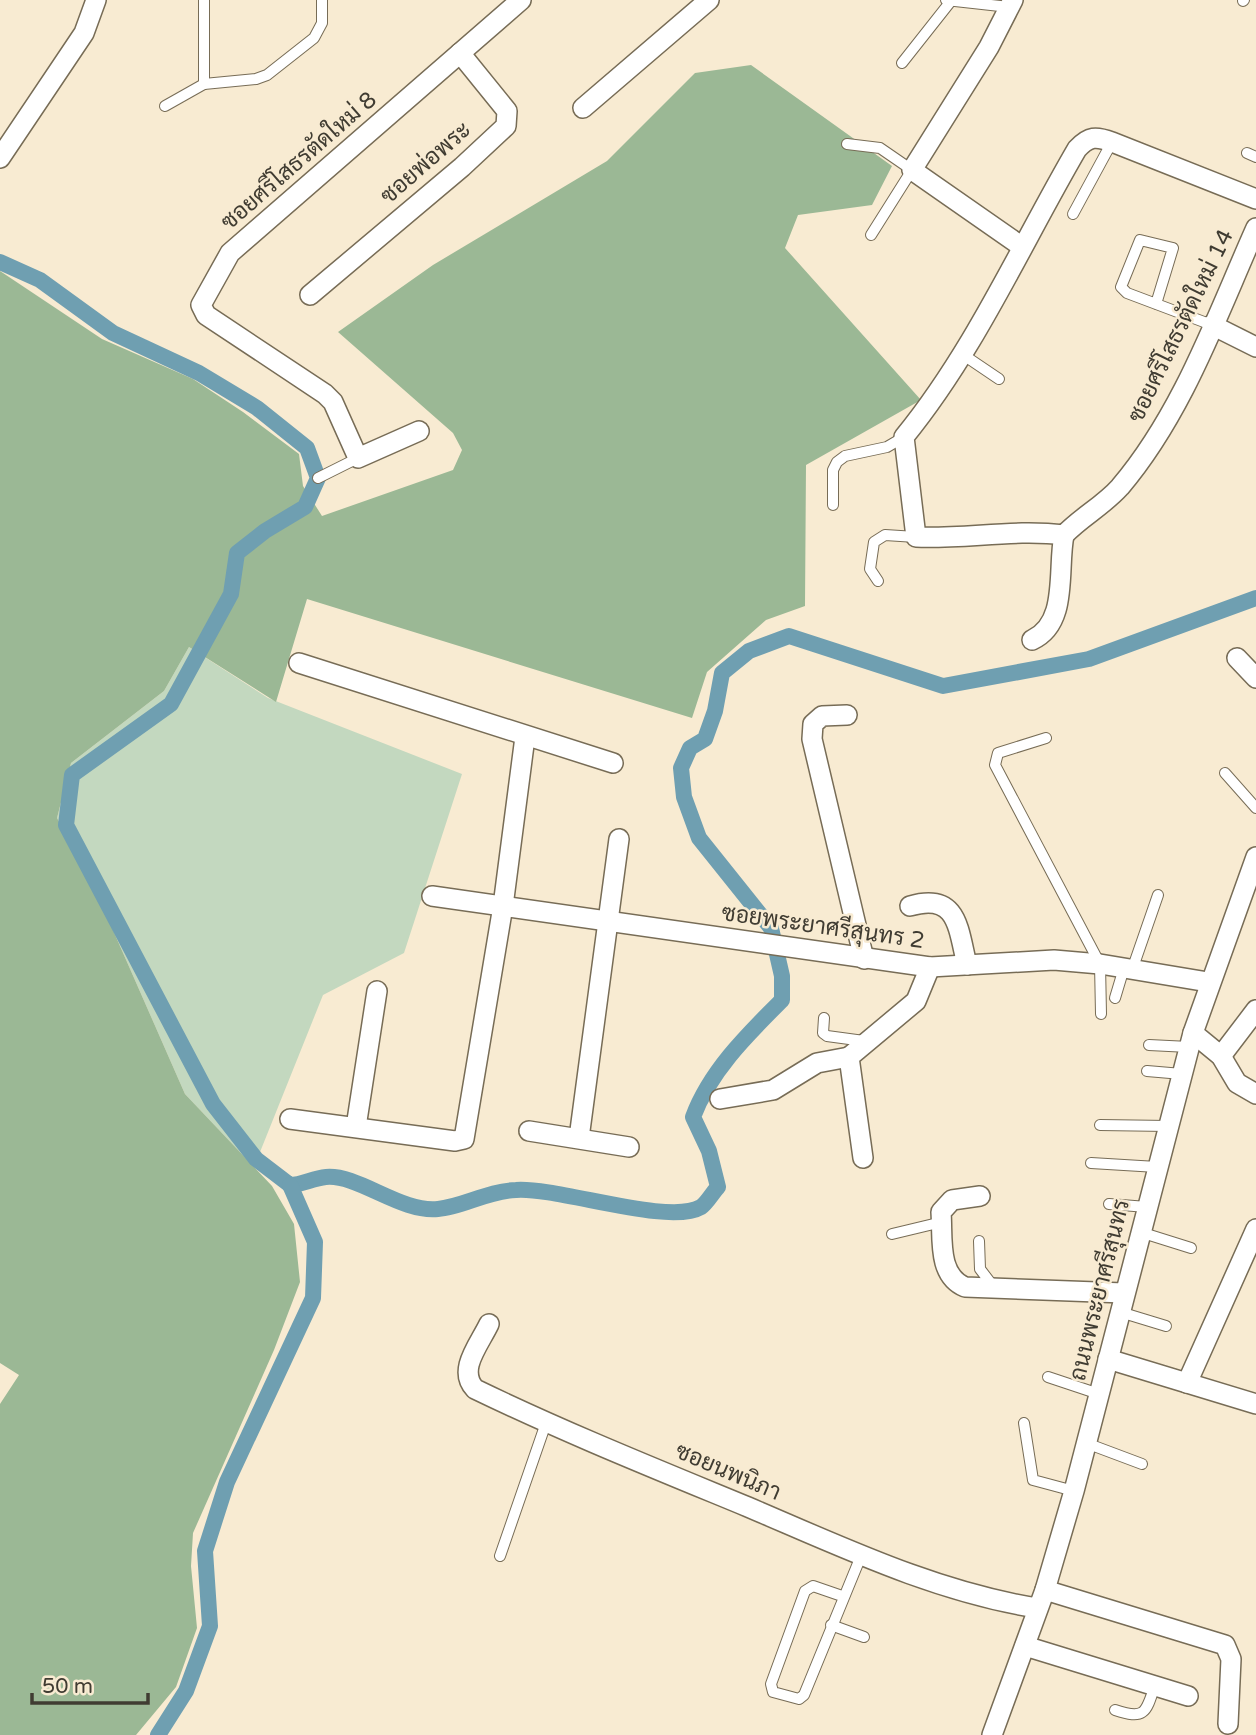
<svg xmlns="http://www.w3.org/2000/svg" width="1256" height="1735" font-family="'Varela Round',Sarabun,sans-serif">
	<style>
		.green { fill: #c3d8bf }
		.forest { fill: #9bb895 }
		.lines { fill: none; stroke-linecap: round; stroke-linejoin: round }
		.canal { stroke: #6f9fb1; stroke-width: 16 }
		.service-casing { stroke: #776c56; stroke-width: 12 }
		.minor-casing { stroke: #776c56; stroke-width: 22 }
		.service { stroke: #fff; stroke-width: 10 }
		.minor { stroke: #fff; stroke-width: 19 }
		.labels { text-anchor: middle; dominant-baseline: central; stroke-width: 5; stroke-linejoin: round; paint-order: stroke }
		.street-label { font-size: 23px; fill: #403c32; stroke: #f8ebd2 }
	</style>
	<rect width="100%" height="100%" fill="#f8ebd2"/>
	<path class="green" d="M189 647 268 698 462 774 404 953 323 995 254 1167 185 1094 91 880 57 818 71 763 164 691Z"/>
	<path class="forest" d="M751 65 892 166 872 205 798 215 785 248 921 400 806 465 805 606 766 620 707 672 692 718 307 599 276 702 189 647 164 691 71 763 57 818 91 880 185 1094 272 1186 294 1224 300 1282 274 1350 193 1533 191 1566 197 1628 176 1687 136 1735H0V1404L19 1375 0 1363V271L102 339 193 379 243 412 299 454 303 486 322 516 453 470 462 450 453 433 338 332 433 265 607 161 695 73Z"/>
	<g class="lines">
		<g class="canal">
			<path d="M0 262 40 280 113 333 199 373 257 408 307 448 318 478 305 507 265 531 237 553 231 594 171 704 72 775 66 825 213 1104 256 1159 290 1185C302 1185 313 1178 326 1177 358 1174 401 1213 438 1209 462 1207 488 1191 516 1190 558 1187 669 1226 701 1207 707 1203 713 1192 718 1187L709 1151 693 1117C710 1071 748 1034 782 1000V976L771 928 699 838 684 797 681 768 690 748 705 739 715 711 722 673 749 651 789 636 943 686 1089 659 1256 598"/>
			<path d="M158 1735 186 1691 210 1626 205 1551 227 1482 313 1298 315 1242 290 1185"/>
		</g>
		<defs>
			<g id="service">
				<path d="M204 0V84L256 79 267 75 314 38 322 23V0"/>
				<path d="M946 0 1009 7"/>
				<path d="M1243 1 1244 0"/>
				<path d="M902 63 951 1"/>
				<path d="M165 106 204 84"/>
				<path d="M847 144 880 148 912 170 871 235"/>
				<path d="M1247 153 1256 157"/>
				<path d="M1073 214 1112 142"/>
				<path d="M1156 304 1173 248 1140 240 1121 287 1127 293 1212 325"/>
				<path d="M962 354 999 379"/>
				<path d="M318 478 358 458"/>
				<path d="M833 505V470L837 462 845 456 887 447 904 437"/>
				<path d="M878 581 870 569 874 542 885 535 916 537"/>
				<path d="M1046 738 998 753 995 765 1100 964 1101 1014"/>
				<path d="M1225 773 1256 808"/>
				<path d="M1132 970 1158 895"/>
				<path d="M1115 998 1124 968"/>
				<path d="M824 1018 823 1033 827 1036 864 1041"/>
				<path d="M1149 1045 1189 1047"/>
				<path d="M1147 1071 1182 1074"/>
				<path d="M1100 1125 1168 1126"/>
				<path d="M1091 1163 1157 1167"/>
				<path d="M1109 1204 1147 1207"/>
				<path d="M1140 1232 1191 1248"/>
				<path d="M892 1234 942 1222"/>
				<path d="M979 1241 980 1269 993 1286"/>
				<path d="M1120 1312 1166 1326"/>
				<path d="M1048 1377 1099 1394"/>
				<path d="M1024 1423 1033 1480 1074 1491"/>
				<path d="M1086 1443 1142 1464"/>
				<path d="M500 1556 546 1423"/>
				<path d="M842 1596 813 1586 805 1591 771 1684 773 1692 799 1699 804 1695 861 1556"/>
				<path d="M831 1625 864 1637"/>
				<path d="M1115 1710C1145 1720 1146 1713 1155 1685"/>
			</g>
			<g id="minor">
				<path d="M1013 0 989 47 912 170 1021 246"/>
				<path d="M583 108 709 0"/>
				<path d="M0 158 84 33 96 0"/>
				<path d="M1256 199 1112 142C1096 136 1089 136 1077 149 1021 245 975 350 904 437L916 537C966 539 1015 529 1064 535 1081 517 1103 506 1120 487 1183 413 1217 315 1256 228"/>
				<path d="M310 295 462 167 506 126 507 111 460 53"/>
				<path d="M1212 325 1256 347"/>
				<path d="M419 431 358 458 333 402 325 394 206 315 201 305 230 253 521 0"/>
				<path d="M1032 640C1069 623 1057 569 1064 535"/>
				<path d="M1237 658 1256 678"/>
				<path d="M299 663 613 763"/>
				<path d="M847 715 822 716 813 724 812 739 864 959"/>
				<path d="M432 896 930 967 1054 960 1100 964 1208 982"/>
				<path d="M910 906C958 892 958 928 967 965"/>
				<path d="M1193 1033 1221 1056 1237 1083 1256 1094"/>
				<path d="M1221 1056 1256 1010"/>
				<path d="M720 1099 773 1090 817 1063 849 1057"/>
				<path d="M290 1119 455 1141 464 1139 503 906 525 737"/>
				<path d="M356 1127 377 991"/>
				<path d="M529 1131 629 1147"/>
				<path d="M579 1138 619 839"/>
				<path d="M863 1158 849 1057 916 1001 930 967"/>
				<path d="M980 1196 952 1200 941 1212C943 1238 937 1275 965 1287L1124 1293"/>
				<path d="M489 1324C479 1345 457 1370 475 1389 564 1432 656 1469 748 1507 842 1547 936 1592 1037 1608"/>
				<path d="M1108 1359 1256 1404"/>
				<path d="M1187 1383 1256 1229"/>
				<path d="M1045 1590 1225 1645 1231 1659 1228 1724"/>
				<path d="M1025 1646 1188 1696"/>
				<path d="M992 1735 1045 1590 1074 1491 1193 1033 1256 857"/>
			</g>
		</defs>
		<use href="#service" class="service-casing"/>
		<use href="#minor" class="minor-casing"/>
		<use href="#service" class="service"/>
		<use href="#minor" class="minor"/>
	</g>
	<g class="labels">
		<g class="street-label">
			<text transform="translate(299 161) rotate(-41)">ซอยศรีโสธรตัดใหม่ 8</text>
			<text transform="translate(426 163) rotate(-41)">ซอยพ่อพระ</text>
			<text transform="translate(1181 326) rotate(-64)">ซอยศรีโสธรตัดใหม่ 14</text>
			<text transform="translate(823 927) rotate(8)">ซอยพระยาศรีสุนทร 2</text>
			<text transform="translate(1100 1290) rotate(-76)">ถนนพระยาศรีสุนทร</text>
			<text transform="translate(728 1472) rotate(23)">ซอยนพนิภา</text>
		</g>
	</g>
	<path d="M32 1693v10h116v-10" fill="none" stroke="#403c32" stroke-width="3.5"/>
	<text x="42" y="1693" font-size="21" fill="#403c32" stroke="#f8ebd2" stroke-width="5" paint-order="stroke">50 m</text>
</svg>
